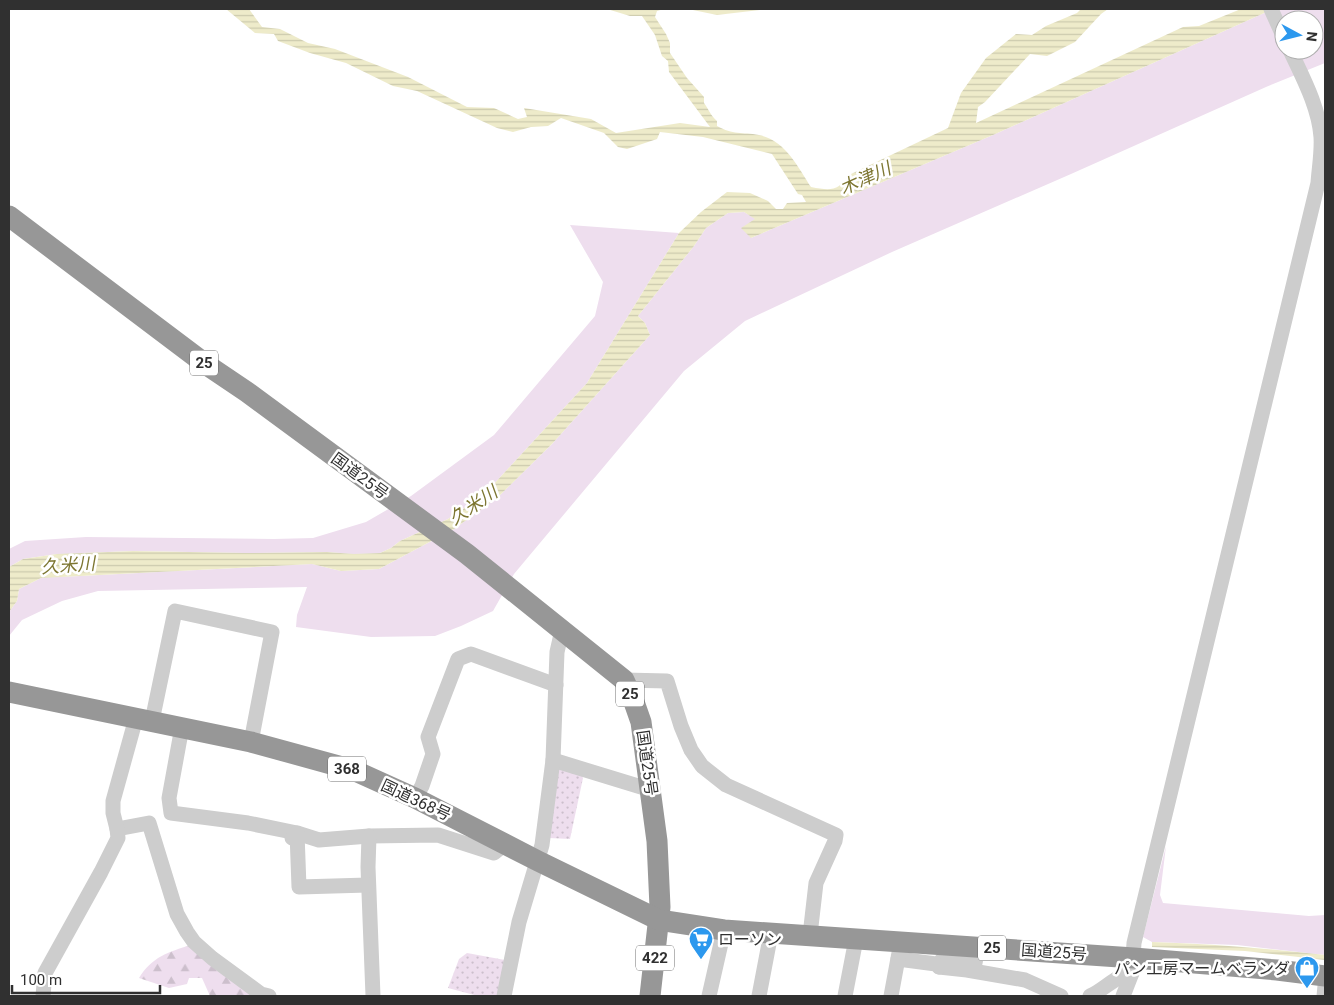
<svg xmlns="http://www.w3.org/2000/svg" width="1334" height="1005" font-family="Roboto,'Noto Sans JP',sans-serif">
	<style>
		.grass { fill: #eedeee; fill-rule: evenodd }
		.forest { fill: url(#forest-firs) }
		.park { fill: url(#park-dots) }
		.water { fill: url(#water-rules) }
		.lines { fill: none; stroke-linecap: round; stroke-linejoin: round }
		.minor { stroke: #cdcdcd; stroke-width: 15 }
		.highway { stroke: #979797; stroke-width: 21 }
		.labels { text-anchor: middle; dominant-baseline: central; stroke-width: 5; stroke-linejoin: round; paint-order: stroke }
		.shield { fill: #fff; stroke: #6e6e6e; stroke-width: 1 }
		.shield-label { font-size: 15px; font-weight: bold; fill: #303030 }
		.street-label { font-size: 16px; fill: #303030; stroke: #fff }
		.poi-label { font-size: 16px; fill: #303030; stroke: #fff; text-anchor: start }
		.water-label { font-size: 18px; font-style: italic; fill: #7d7631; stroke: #fff }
	</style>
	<defs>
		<pattern id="forest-firs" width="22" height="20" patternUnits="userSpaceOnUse" patternTransform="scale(1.25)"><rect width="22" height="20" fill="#eedeee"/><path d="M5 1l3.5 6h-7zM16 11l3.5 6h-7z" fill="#ccbfcc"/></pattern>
		<pattern id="park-dots" width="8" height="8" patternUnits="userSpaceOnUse" patternTransform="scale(1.25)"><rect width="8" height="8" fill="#eedeee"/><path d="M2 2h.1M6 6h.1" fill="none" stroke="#ccbfcc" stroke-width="1.8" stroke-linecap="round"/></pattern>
		<pattern id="water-rules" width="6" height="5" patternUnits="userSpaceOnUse" patternTransform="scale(1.25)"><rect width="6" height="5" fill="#eeebca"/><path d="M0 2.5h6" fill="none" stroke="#cccaae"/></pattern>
	</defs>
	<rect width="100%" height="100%" fill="#fff"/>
	<g class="grass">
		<path d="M1273 9H1325V63L1266 87 1071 174 892 252 745 321 684 371 514 574 493 611 461 626 435 636 371 637 296 627 297 615 307 587 98 591 62 601 22 620 9 636V612L17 601 19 589 41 578 312 564 341 571 379 569 454 529 497 498 552 444 650 335 645 323 638 316 694 246 706 228 728 213 744 212 756 219 751 238 993 135ZM1284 20H1314V50H1284Z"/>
		<path d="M570 225 679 233 587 383 492 486 494 489 490 494 488 492 448 519 400 541 391 548 380 553 354 554 327 552 246 553 133 551 57 554 23 559 9 567V549L25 541 86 537 274 539 313 538 366 522 411 496 494 435 595 316 603 282Z"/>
		<path d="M1166 846 1160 895 1163 903 1309 916 1325 915V955L1237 945 1152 942 1143 937Z"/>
	</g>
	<path class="forest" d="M191 945 256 996H210L202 978H189L187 984 169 988 139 978C152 957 168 952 191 945Z"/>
	<g class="park">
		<path d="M558 765 580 772 583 778 570 839 549 838Z"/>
		<path d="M467 953 505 960 498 996H478L448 988 459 959Z"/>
	</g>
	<g class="water">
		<path d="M226 9H249L262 27 280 29 308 43 335 49 408 77 467 107 494 108 518 119 527 117 524 108 591 119 616 133 680 123 710 127 669 72 668 61 662 56 655 35 642 16H630L607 9H664L657 11 655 17 666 34 670 43V53L687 78 704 97V103C709 110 711 116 717 121V126C733 135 742 132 759 135 785 140 798 167 811 187 832 191 837 191 851 174L948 128 961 93 986 58 1016 34 1032 35 1046 26 1077 13 1081 9H1108L1101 14 1075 42 1047 56 1030 54 985 102 978 107 976 123 1183 27 1199 26 1241 9H1273L993 135 751 238 741 228 755 219 744 212 728 213 706 228 694 246 638 316 645 323 650 335 552 444 497 498 454 529 379 569 341 571 312 564 41 578 19 589 17 601 9 612V567L23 559 57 554 133 551 246 553 327 552 354 554 380 553 391 548 400 541 448 519 488 492 491 494 494 490 492 486 587 383 679 233 701 212 727 192 750 193 768 201 776 209H783L787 203 806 202 802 195 798 194 772 154 703 137 660 132 657 139 627 149 618 147 604 133 561 118 548 126 531 127 513 132 497 128 417 91 393 86 346 63 310 53 278 41 274 34 255 33Z"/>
		<path d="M688 9H768L717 15Z"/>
		<path d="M1152 942C1210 944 1267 948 1325 955V960L1245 951 1152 947Z"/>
	</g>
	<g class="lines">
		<g class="minor">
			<path d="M1271 9 1284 38"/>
			<path d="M624 680 667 681 681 726 691 750 702 766 726 785 836 835 835 841 816 883 810 935"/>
			<path d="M152 721 175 611 272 632 251 742"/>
			<path d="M182 727 169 798 171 813 248 823 297 833 319 840 369 836 438 835 494 853 505 844"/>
			<path d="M553 760 651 790"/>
			<path d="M415 798 422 786 433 754 428 737 458 659 471 654 556 685"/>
			<path d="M117 829 149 823 177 914 187 932 194 942 212 958 261 994 269 996"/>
			<path d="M369 836 368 867 373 996"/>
			<path d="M292 838 297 833 299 887 368 885"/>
			<path d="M978 947 975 963 941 961 939 967 967 970 1025 980 1061 996"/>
			<path d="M898 959 936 964 939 967"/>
			<path d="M43 996 45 973 101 872 118 838 117 829 113 813V801L136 718"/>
			<path d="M504 996 519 922 542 845 553 760 557 652 562 630"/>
			<path d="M709 996 724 930"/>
			<path d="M759 996 771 933"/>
			<path d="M845 996 856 939"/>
			<path d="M891 996 901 942"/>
			<path d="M1090 996C1104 990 1116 975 1132 973"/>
			<path d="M1123 996 1132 973 1134 943 1318 183C1319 168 1322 152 1321 137 1319 107 1302 76 1290 50"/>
			<path d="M1324 996 1325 986"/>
		</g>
		<g class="highway">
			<path d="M9 216 204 363 247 392 467 554 624 680 634 702 641 722 657 841 660 907 650 996"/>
			<path d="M9 692 251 742 353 770 415 798 538 861 659 920 724 930 1134 958 1277 970 1325 976"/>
		</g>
	</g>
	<defs>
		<symbol id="supermarket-pin" viewBox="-11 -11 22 30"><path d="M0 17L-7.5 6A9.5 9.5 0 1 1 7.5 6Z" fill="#2c98ee" stroke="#fff"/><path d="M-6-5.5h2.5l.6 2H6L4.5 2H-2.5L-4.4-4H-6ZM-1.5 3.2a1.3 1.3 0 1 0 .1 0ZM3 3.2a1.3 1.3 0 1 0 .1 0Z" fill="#fff"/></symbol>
		<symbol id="shop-pin" viewBox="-11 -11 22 30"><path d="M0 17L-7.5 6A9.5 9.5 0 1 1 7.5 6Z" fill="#2c98ee" stroke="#fff"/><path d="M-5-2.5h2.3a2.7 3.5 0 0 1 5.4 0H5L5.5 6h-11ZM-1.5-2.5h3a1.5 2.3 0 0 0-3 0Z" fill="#fff"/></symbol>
	</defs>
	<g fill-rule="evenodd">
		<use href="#supermarket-pin" x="687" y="925" width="28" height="38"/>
		<use href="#shop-pin" x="1293" y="954" width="28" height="38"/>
	</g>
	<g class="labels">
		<g class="shield">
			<rect x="190" y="350.5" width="28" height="25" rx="4"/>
			<rect x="616" y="681.5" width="28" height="25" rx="4"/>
			<rect x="328" y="756.5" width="38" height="25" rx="4"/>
			<rect x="978" y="935.5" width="28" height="25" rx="4"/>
			<rect x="636" y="945.5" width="38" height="25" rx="4"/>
		</g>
		<g class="shield-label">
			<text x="204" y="363">25</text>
			<text x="630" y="694">25</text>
			<text x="347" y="769">368</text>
			<text x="992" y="948">25</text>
			<text x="655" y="958">422</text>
		</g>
		<g class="street-label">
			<text transform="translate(360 476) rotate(36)">国道25号</text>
			<text transform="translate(647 763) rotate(82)">国道25号</text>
			<text transform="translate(416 800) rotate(25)">国道368号</text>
			<text transform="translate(1054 952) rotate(4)">国道25号</text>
		</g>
		<g class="poi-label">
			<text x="718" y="939">ローソン</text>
			<text x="1290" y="968" text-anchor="end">パン工房マームベランダ</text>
		</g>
		<g class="water-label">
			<text transform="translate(865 178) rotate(-24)">木津川</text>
			<text transform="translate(473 505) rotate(-34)">久米川</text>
			<text transform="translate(68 565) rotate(-4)">久米川</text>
		</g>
	</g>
	<rect width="1334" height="1005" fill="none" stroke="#303030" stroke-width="20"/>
	<g transform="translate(1299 35) rotate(97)"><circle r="24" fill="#ffffff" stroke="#acacac"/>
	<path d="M0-4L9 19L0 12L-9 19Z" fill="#2c98ee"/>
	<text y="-8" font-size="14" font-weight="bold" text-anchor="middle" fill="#303030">N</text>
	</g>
	<path d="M12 985v8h148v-8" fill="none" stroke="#303030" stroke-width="2.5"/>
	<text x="20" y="985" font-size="15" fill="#303030" stroke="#ffffff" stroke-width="4" paint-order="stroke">100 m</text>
</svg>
